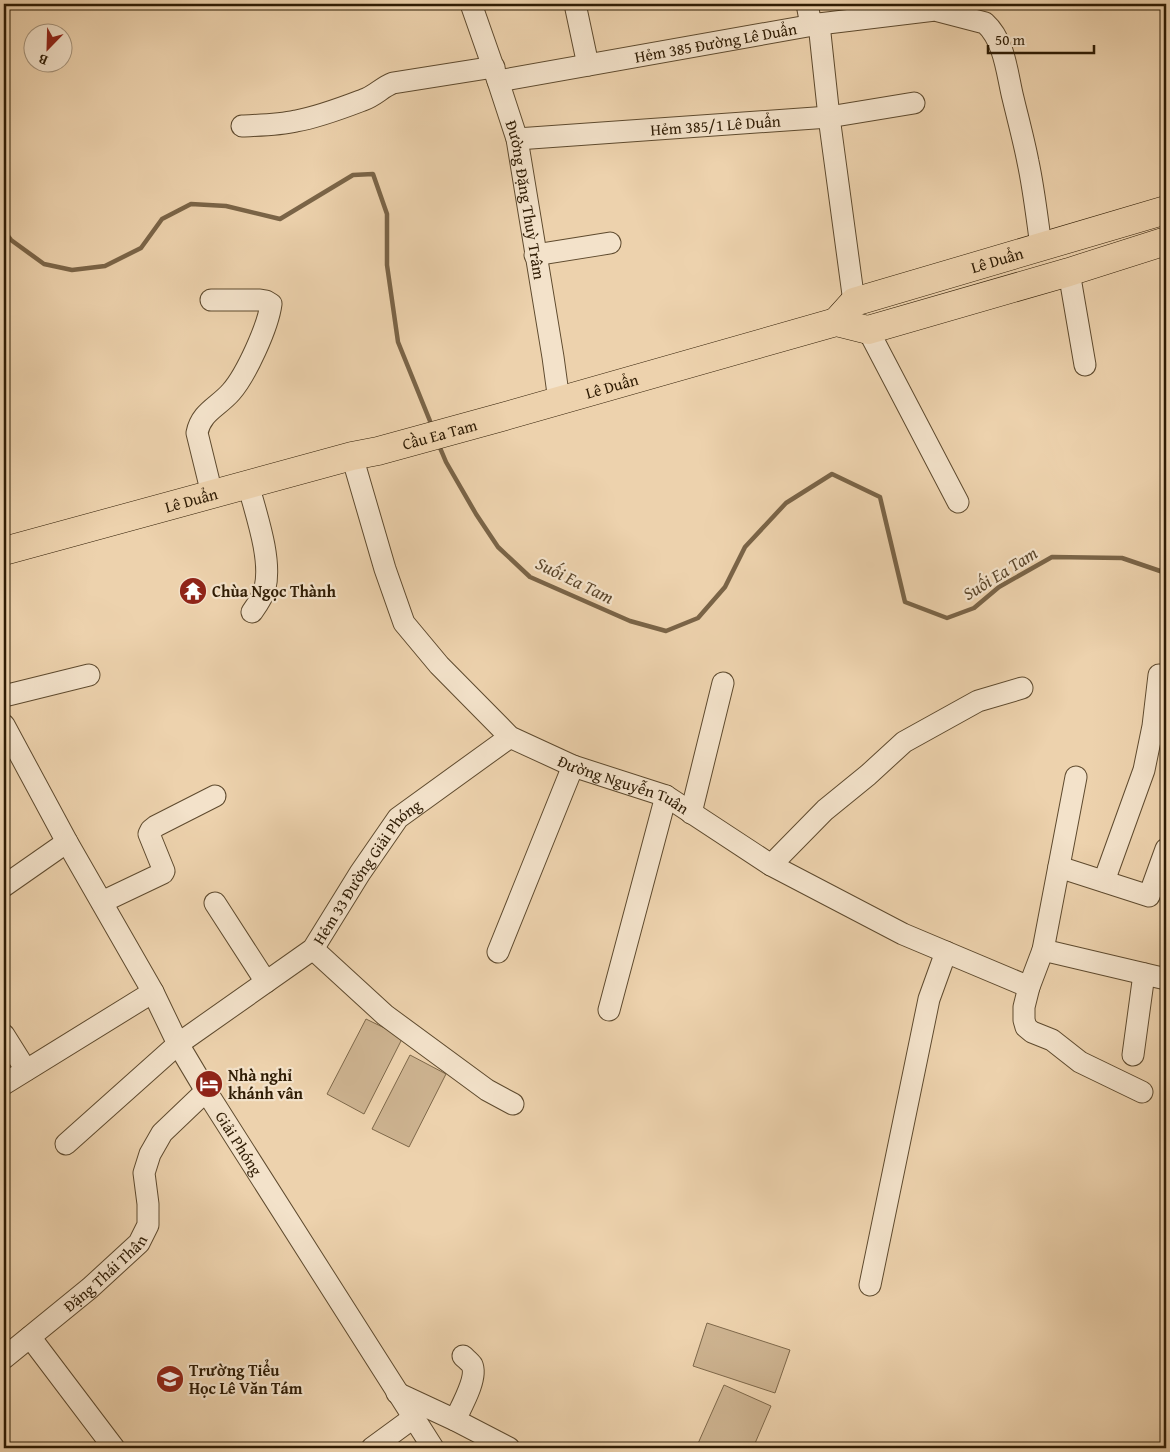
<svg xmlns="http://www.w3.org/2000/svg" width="1170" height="1452" font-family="'Gentium Book Plus',serif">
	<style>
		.green { fill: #cdb390; stroke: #7e684a }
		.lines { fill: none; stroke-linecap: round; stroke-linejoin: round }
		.stream { stroke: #7a6447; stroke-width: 4.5 }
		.minor-casing { stroke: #5e4a2e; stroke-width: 23 }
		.major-casing { stroke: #2f1c04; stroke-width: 29 }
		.minor { stroke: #f3e2ca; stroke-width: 21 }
		.major { stroke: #edd2ad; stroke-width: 28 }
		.labels { text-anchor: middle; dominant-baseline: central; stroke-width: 4.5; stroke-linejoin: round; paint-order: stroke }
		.street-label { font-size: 16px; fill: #2f1c04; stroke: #f3e2ca }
		.poi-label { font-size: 16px; font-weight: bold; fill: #2f1c04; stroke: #f3e2ca; text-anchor: start }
		.water-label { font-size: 18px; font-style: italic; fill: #5b462b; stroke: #f3e2ca }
	</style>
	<rect width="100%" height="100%" fill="#edd2ad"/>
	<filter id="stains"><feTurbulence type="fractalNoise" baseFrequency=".004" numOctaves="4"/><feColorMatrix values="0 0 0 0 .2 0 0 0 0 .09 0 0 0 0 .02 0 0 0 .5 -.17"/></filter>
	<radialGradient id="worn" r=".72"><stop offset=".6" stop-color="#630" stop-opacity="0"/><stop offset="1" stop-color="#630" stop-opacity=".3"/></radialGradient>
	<g class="green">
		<path d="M366 1019 403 1037 364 1114 327 1094Z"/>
		<path d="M410 1055 446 1074 409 1147 372 1129Z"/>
		<path d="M707 1323 790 1350 775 1393 693 1366Z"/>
		<path d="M724 1385 771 1406 753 1448H696Z"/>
	</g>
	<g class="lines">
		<g class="stream">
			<path d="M4 231 11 240 44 264 72 270 105 266 141 248 162 219 191 204 226 206 280 219 353 175 373 174 387 214V265L398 342 432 426"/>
			<path d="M438 443 446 462 476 514 498 547 530 577 630 621 666 631 698 618 725 587 745 547 786 503 832 474 880 497 905 602 947 618 974 608 999 587 1052 557 1122 558 1166 573"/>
		</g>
		<defs>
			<g id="minor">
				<path id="s1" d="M471 4 498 81 517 139 553 357 559 401"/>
				<path d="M575 4 588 65"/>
				<path d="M807 4 811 25"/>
				<path d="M819 24 829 117 854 302"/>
				<path id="s2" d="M498 81 819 24 935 10 985 23C1005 41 1007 74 1013 98 1018 119 1024 141 1028 162 1034 190 1037 218 1041 246"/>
				<path d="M242 126C260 125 279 125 296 121 319 117 342 108 363 100 375 96 382 87 393 83L494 67"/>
				<path id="s3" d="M517 139 829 117 914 103"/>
				<path d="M535 255 610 243"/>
				<path d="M1069 272 1085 365"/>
				<path d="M211 300H260L266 301 271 304C268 327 246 375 231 392 218 407 201 412 197 433L212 494"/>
				<path d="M868 330 958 502"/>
				<path id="s4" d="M352 456 385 569 404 623 439 665 510 737 573 766 666 796 771 865 903 934 1029 987"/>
				<path d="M248 484C256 514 272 559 265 588 263 597 257 605 252 612"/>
				<path d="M4 696 89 675"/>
				<path id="s5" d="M4 725 67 842 153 992 178 1044 206 1091 433 1448"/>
				<path d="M1076 777 1043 950 1029 987 1024 1007V1020L1026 1027 1032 1032 1052 1040 1080 1062 1142 1092"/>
				<path d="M691 813 723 683"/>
				<path d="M771 865 825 810 868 775 904 742 978 701 1022 688"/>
				<path d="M1059 867 1149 896 1166 849"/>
				<path d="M1104 881 1144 770 1153 726 1159 675"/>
				<path d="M4 886 67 842"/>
				<path d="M102 902 163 873 164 871 149 834 151 830 156 826 215 796"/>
				<path d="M215 903 266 982"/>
				<path d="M313 949 385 1015 487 1090 513 1104"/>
				<path d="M1043 950 1166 979"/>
				<path d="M498 952 573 766"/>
				<path d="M609 1010 666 796"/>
				<path d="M4 1035 26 1070"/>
				<path d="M1133 1055 1144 974"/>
				<path d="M4 1084 153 992"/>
				<path id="s6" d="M66 1144 178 1044 313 949 360 873 398 818 510 737"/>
				<path d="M870 1285 929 999 946 952"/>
				<path d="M30 1337 114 1448"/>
				<path id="s7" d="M4 1358 90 1288 139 1243 148 1225V1204L144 1173 150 1154 162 1133 206 1091"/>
				<path d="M397 1393 455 1420 509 1448"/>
				<path d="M455 1420C461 1407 478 1378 472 1365 470 1362 466 1359 463 1356"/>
				<path d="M372 1448 413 1418"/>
			</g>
			<g id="major">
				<path id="s8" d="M836 322 854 302 1166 210"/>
				<path id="s9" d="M4 551 352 456 378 451 502 417 836 322 868 330 1069 272 1166 241"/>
			</g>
		</defs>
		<use href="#minor" class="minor-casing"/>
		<use href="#major" class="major-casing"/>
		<use href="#minor" class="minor"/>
		<use href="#major" class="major"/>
	</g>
	<defs>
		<symbol id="temple-disc" viewBox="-11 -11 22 22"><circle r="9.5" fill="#8f2418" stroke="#f3e2ca"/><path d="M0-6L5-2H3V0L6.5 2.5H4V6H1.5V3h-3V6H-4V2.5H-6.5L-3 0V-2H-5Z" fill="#fff"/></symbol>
		<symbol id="hotel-disc" viewBox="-11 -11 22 22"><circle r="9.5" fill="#8f2418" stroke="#f3e2ca"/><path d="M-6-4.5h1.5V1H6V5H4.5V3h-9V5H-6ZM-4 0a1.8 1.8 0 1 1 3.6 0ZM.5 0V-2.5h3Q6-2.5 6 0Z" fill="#fff"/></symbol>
		<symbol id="school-disc" viewBox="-11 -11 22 22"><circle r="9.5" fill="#8f2418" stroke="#f3e2ca"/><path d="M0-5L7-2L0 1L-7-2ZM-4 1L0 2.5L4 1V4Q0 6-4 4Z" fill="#fff"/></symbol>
	</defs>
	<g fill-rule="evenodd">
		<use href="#temple-disc" x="177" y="575" width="32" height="32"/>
		<use href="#hotel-disc" x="193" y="1068" width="32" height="32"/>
		<use href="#school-disc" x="154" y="1363" width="32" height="32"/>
	</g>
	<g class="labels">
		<g class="street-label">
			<text stroke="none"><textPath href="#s2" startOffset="221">Hẻm 385 Đường Lê Duẩn</textPath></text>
			<text stroke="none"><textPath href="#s3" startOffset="199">Hẻm 385/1 Lê Duẩn</textPath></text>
			<text stroke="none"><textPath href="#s1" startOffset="204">Đường Đặng Thuỳ Trâm</textPath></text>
			<text stroke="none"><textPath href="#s8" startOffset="176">Lê Duẩn</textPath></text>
			<text stroke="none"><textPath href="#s9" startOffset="630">Lê Duẩn</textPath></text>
			<text stroke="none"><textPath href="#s9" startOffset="451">Cầu Ea Tam</textPath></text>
			<text stroke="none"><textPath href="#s9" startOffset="194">Lê Duẩn</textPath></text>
			<text stroke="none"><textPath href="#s4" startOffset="454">Đường Nguyễn Tuân</textPath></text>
			<text stroke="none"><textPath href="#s6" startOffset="410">Hẻm 33 Đường Giải Phóng</textPath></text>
			<text stroke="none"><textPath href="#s5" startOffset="480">Giải Phóng</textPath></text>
			<text stroke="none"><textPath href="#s7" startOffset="132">Đặng Thái Thân</textPath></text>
		</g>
		<g class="poi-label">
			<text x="212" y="591">Chùa Ngọc Thành</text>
			<text x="228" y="1075">Nhà nghỉ<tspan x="228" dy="18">khánh vân</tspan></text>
			<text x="189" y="1370">Trường Tiểu<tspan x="189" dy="18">Học Lê Văn Tám</tspan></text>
		</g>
		<g class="water-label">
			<text transform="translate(1000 573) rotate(-32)">Suối Ea Tam</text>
			<text transform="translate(575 580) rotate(26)">Suối Ea Tam</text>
		</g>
	</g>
	<rect width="1170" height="1452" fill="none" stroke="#edd2ad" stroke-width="20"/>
	<rect x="5" y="5" width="1160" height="1442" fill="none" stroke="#2f1c04" stroke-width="2.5"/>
	<rect x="10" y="10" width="1150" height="1432" fill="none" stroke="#2f1c04"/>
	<g transform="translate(48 48) rotate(203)"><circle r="24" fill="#f3e2ca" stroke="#a5937b"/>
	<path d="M0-4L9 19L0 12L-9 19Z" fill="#8f2418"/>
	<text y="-8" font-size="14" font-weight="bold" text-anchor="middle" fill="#2f1c04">B</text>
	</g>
	<path d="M988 45v8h106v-8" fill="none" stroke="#2f1c04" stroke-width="2.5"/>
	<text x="995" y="45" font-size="15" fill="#2f1c04" stroke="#f3e2ca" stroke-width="4" paint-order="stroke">50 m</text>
	<rect width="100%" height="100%" filter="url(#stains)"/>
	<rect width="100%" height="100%" fill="url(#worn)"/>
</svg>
